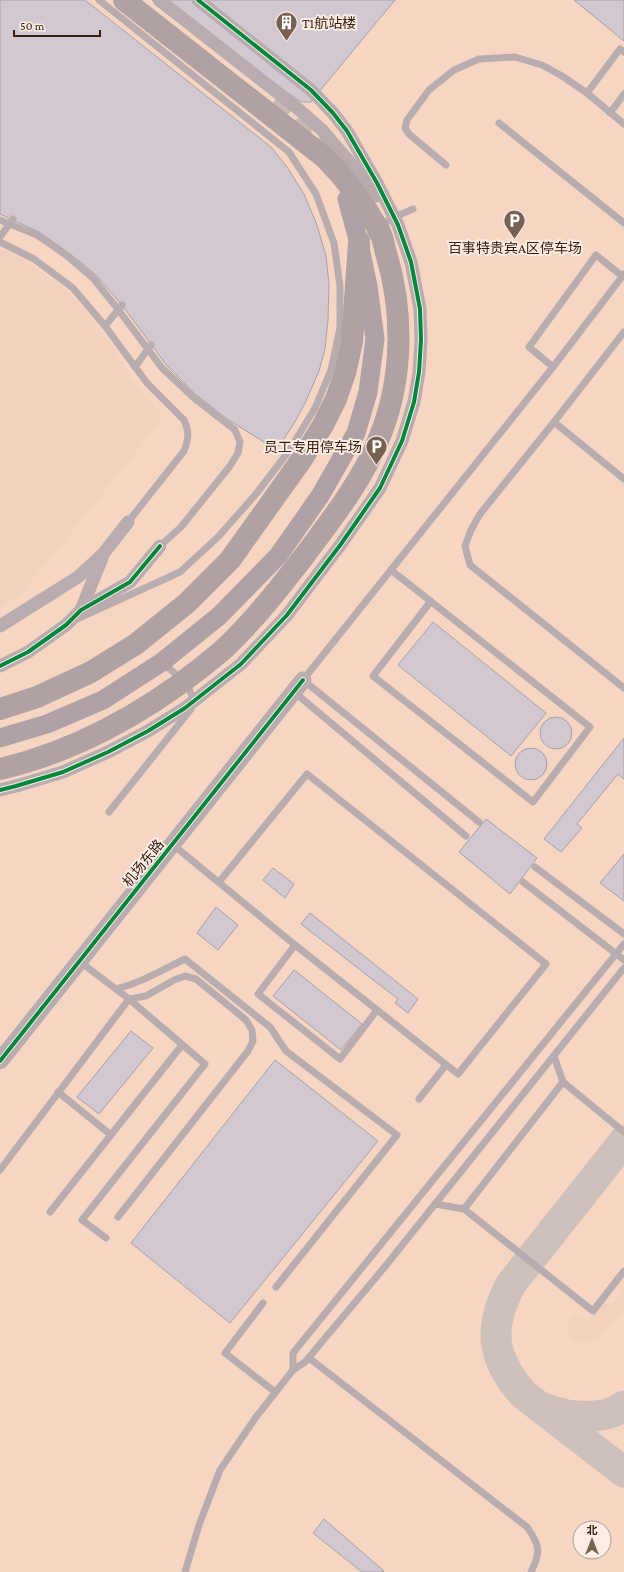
<svg xmlns="http://www.w3.org/2000/svg" width="624" height="1572" font-family="'Crimson Pro','Noto Sans SC',serif">
	<style>
		.built { fill: #f6d6c3; fill-rule: evenodd }
		.green { fill: #f2d1be }
		.lines { fill: none; stroke-linecap: round; stroke-linejoin: round }
		.taxiway { stroke: #cec1bb; stroke-width: 31 }
		.building { fill: #d1c8d1; stroke: #a9a0a8 }
		.secondary-tunnel { stroke: #c9b8ae; stroke-width: 19; stroke-dasharray: 19 10; stroke-linecap: butt }
		.service { stroke: #b8acaf; stroke-width: 7 }
		.minor { stroke: #b8acaf; stroke-width: 13 }
		.tertiary { stroke: #b8acaf; stroke-width: 17 }
		.secondary { stroke: #afa1a5; stroke-width: 19 }
		.trunk { stroke: #b0a1a3; stroke-width: 22 }
		.service-bridge { stroke: #b8acaf; stroke-width: 7 }
		.minor-bridge { stroke: #b8acaf; stroke-width: 13 }
		.trunk-bridge { stroke: #b0a1a3; stroke-width: 22 }
		.cycleway-casing { stroke: #fbece4; stroke-width: 6 }
		.cycleway { stroke: #00873e; stroke-width: 4 }
		.labels { text-anchor: middle; dominant-baseline: central; stroke-width: 4; stroke-linejoin: round; paint-order: stroke }
		.poi-label { font-size: 14px; fill: #361d0d; stroke: #fbece4; text-anchor: start }
		.street-label { font-size: 14px; fill: #361d0d; stroke: #fbece4 }
	</style>
	<rect width="100%" height="100%" fill="#eedfd6"/>
	<path class="built" d="M0 0H624V1572H0ZM580 1528H604V1552H580Z"/>
	<g class="green">
		<path d="M0 249C37 264 71 291 95 323 110 342 122 363 135 383 140 391 159 408 160 414 161 418 159 421 158 425L43 567 18 596 0 609Z"/>
		<path d="M624 1291V1310L596 1342 577 1343 569 1335 568 1320 578 1313 589 1321 604 1302 612 1305Z"/>
	</g>
	<g class="lines">
		<g class="taxiway">
			<path d="M624 1141 511 1284C488 1327 491 1357 523 1394L624 1472"/>
			<path d="M547 1409C568 1418 604 1421 624 1406"/>
		</g>
	</g>
	<g class="building">
		<path d="M0 0H85L271 147 287 167 304 194 317 225 326 256 329 284 328 320 325 349 319 371 306 401 296 420 280 445 275 447 267 444 227 419 195 394 167 366 122 305 95 274 69 253 39 232 0 214Z"/>
		<path d="M152 0H395L313 99 311 102H304L300 101 240 61Z"/>
		<path d="M574 0H624V41Z"/>
		<path d="M433 622 546 713 511 756 398 665Z"/>
		<circle cx="556" cy="733" r="16"/>
		<path d="M624 738V779L618 774 577 824 582 828 561 852 544 839Z"/>
		<circle cx="531" cy="764" r="16"/>
		<path d="M486 819 537 858 510 894 459 852Z"/>
		<path d="M624 854V901L600 883Z"/>
		<path d="M273 868 294 884 285 898 263 880Z"/>
		<path d="M216 907 238 925 218 950 197 933Z"/>
		<path d="M310 913 418 999 408 1013 395 1003 398 999 301 924Z"/>
		<path d="M294 970 362 1024 341 1050 273 996Z"/>
		<path d="M131 1031 153 1048 99 1114 77 1097Z"/>
		<path d="M275 1060 378 1141 230 1323 131 1243Z"/>
		<path d="M324 1519 384 1571 383 1572H362L313 1533Z"/>
	</g>
	<g class="lines">
		<path class="secondary-tunnel" d="M276 99 294 113 321 149"/>
		<g class="service">
			<path d="M587 93 620 49 624 52"/>
			<path d="M610 113 624 94"/>
			<path d="M499 123 624 223"/>
			<path d="M446 165 409 134 405 128 407 120 429 90 454 70 479 59 515 57 542 65 562 76 587 93 624 124"/>
			<path d="M0 220 37 235 66 255 93 278 117 308 162 368 194 398 235 430 240 442 238 453 230 466 181 527 160 546"/>
			<path d="M0 242 34 259 73 288 105 326 147 383 184 420C190 432 188 440 184 451L128 522"/>
			<path d="M361 242 390 219 413 209"/>
			<path d="M624 332 554 422 480 514 471 530 465 546 470 565 624 688"/>
			<path d="M553 367 529 347 596 255 622 276"/>
			<path d="M554 422 624 479"/>
			<path d="M391 570 590 727 533 802 373 676 431 601"/>
			<path d="M77 619 180 572 218 537 256 494 289 451 315 408 331 370 340 328V286L334 243 316 194 289 152 99 0"/>
			<path d="M294 692 466 836"/>
			<path d="M109 812 191 709 192 696 187 684 163 663"/>
			<path d="M479 822 303 680 553 367 624 274"/>
			<path d="M172 844 295 945 458 1074 546 964 307 774 219 882"/>
			<path d="M535 867 624 934"/>
			<path d="M523 882 624 960"/>
			<path d="M295 945 258 994 340 1059 377 1010"/>
			<path d="M79 961 129 999 205 1064 82 1220 106 1238"/>
			<path d="M116 989C140 983 162 970 185 959L270 1027 286 1051 397 1135 276 1287"/>
			<path d="M563 1082 624 1132"/>
			<path d="M58 1092 111 1135"/>
			<path d="M419 1099 446 1065"/>
			<path d="M0 1170 129 999 146 996 174 980 185 976 196 979 246 1020 252 1030 253 1041 248 1051 118 1217"/>
			<path d="M435 1204 464 1209 563 1082 554 1056"/>
			<path d="M464 1209 593 1311 624 1271"/>
			<path d="M50 1212 182 1045"/>
			<path d="M263 1303 225 1353 275 1392"/>
			<path d="M309 1358 527 1527C540 1545 541 1552 531 1572"/>
			<path d="M293 1370V1353L624 944"/>
			<path d="M185 1572 199 1525 220 1470 256 1417 293 1370 305 1362 383 1269 624 968"/>
		</g>
		<g class="minor">
			<path d="M159 0 296 107 322 130 347 159"/>
			<path d="M81 610 102 558"/>
			<path d="M0 626 78 577 103 554 128 522"/>
			<path d="M0 666 28 652 66 625 81 610 130 582 160 546"/>
		</g>
		<path class="tertiary" d="M0 1061 303 680"/>
		<path class="secondary" d="M0 738 47 724 103 700 162 662 219 616 278 556 320 496 356 433 368 392 375 339 368 286 359 243 347 199"/>
		<path class="trunk" d="M0 709 37 697 91 672 136 644 187 603 230 560 302 459 323 425 336 399 345 373 352 342 359 243"/>
		<g class="service-bridge">
			<path d="M0 237 13 219"/>
			<path d="M105 326 122 305"/>
			<path d="M135 367 151 345"/>
		</g>
		<g class="minor-bridge">
			<path d="M347 159 377 196"/>
			<path d="M0 790 16 786 63 772 108 752 148 731 185 708 241 664 287 615 341 544 380 488 402 441 414 402 419 372 421 340 420 309 411 262 398 225 377 183 347 131 333 113 311 90 198 0"/>
		</g>
		<path class="trunk-bridge" d="M0 769C73 752 143 714 202 667 210 660 219 654 227 646 256 618 281 586 305 555 332 519 364 478 380 436 403 379 404 312 386 253 384 246 383 237 379 230 364 203 345 178 324 157L124 0"/>
		<defs>
			<g id="cycleway">
				<path d="M0 666 28 652 66 625 81 610 130 582 160 546"/>
				<path d="M0 790 16 786 63 772 108 752 148 731 185 708 241 664 287 615 341 544 380 488 402 441 414 402 419 372 421 340 420 309 411 262 398 225 377 183 347 131 333 113 311 90 198 0"/>
				<path d="M0 1061 303 680"/>
			</g>
		</defs>
		<use href="#cycleway" class="cycleway-casing"/>
		<use href="#cycleway" class="cycleway"/>
	</g>
	<defs>
		<symbol id="building-pin" viewBox="-11 -11 22 30"><path d="M0 17L-7.5 6A9.5 9.5 0 1 1 7.5 6Z" fill="#766153" stroke="#fbece4"/><path d="M-4-6H4V6H1V3H-1V6H-4ZM-2.5-4.3h1.7v1.8h-1.7ZM.8-4.3h1.7v1.8H.8ZM-2.5-1h1.7V.8h-1.7ZM.8-1h1.7V.8H.8Z" fill="#fff"/></symbol>
		<symbol id="parking-pin" viewBox="-11 -11 22 30"><path d="M0 17L-7.5 6A9.5 9.5 0 1 1 7.5 6Z" fill="#766153" stroke="#fbece4"/><path d="M-3.5-5.5H1a3.5 3.5 0 0 1 0 7H-1V5.5H-3.5ZM-1-3.4V-.6H.8a1.4 1.4 0 0 0 0-2.8Z" fill="#fff"/></symbol>
	</defs>
	<g fill-rule="evenodd">
		<use href="#building-pin" x="274" y="10" width="25" height="34"/>
		<use href="#parking-pin" x="502" y="208" width="25" height="34"/>
		<use href="#parking-pin" x="364" y="434" width="25" height="34"/>
	</g>
	<g class="labels">
		<g class="poi-label">
			<text x="302" y="23">T1航站楼</text>
			<text x="515" y="248" text-anchor="middle">百事特贵宾A区停车场</text>
			<text x="362" y="447" text-anchor="end">员工专用停车场</text>
		</g>
		<g class="street-label">
			<text transform="translate(143 863) rotate(-51)">机场东路</text>
		</g>
	</g>
	<g transform="translate(592 1540)"><circle r="19" fill="#fbece4" stroke="#ac998e"/>
	<path d="M0-3L7 15L0 10L-7 15Z" fill="#766153"/>
	<text y="-6" font-size="11" font-weight="bold" text-anchor="middle" fill="#361d0d">北</text>
	</g>
	<path d="M14 30v6h86v-6" fill="none" stroke="#361d0d" stroke-width="2"/>
	<text x="20" y="30" font-size="12" fill="#361d0d" stroke="#fbece4" stroke-width="3" paint-order="stroke">50 m</text>
</svg>
